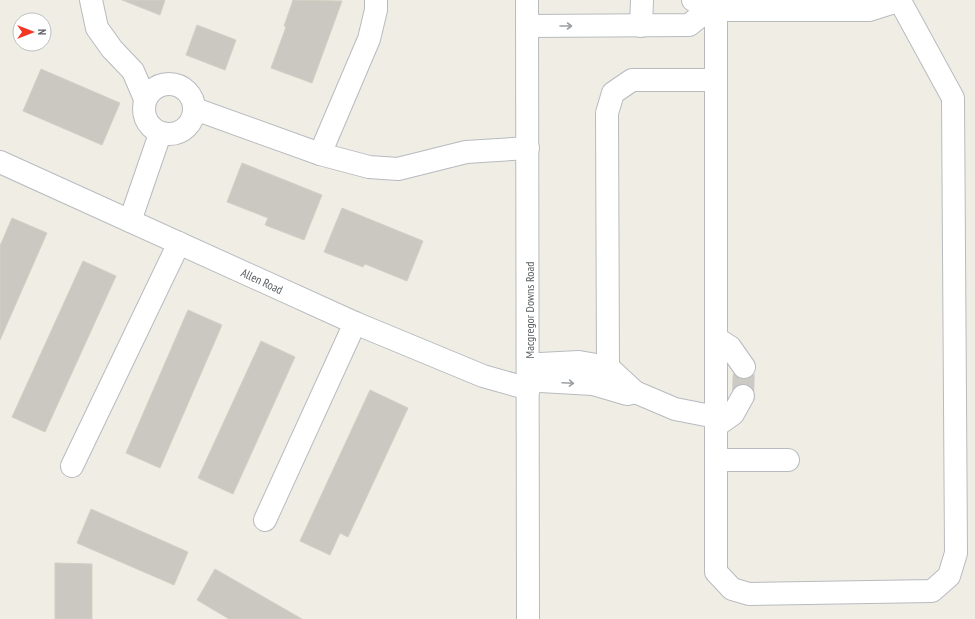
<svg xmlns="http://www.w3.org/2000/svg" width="975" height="619" font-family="'PT Sans Narrow',sans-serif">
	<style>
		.building { fill: #cbc8c2; stroke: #d5cfc3 }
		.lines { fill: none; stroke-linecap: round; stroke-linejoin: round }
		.minor-tunnel { stroke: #cbcac5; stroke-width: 22; stroke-dasharray: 22 11; stroke-linecap: butt }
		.minor-casing { stroke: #b7bbbf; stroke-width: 24 }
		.minor { stroke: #fff; stroke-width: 22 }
		.oneway { stroke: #9da0a3 }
		.labels { text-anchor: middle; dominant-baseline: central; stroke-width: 3; stroke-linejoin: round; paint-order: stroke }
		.street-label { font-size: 12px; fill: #5c6166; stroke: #fff }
	</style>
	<rect width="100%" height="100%" fill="#f0ede5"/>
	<g class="building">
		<path d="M122 0H165L160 15Z"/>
		<path d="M293 0 342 1 312 83 271 68 286 27 284 26Z"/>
		<path d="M197 25 236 40 225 70 186 55Z"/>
		<path d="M41 69 120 103 102 145 23 111Z"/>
		<path d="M242 163 322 195 304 240 265 225 268 218 227 202Z"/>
		<path d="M342 208 423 241 407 281 365 264 363 267 324 252Z"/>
		<path d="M12 218 47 233 0 340V246Z"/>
		<path d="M83 261 116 276 45 432 12 417Z"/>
		<path d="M188 310 222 325 160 468 126 453Z"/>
		<path d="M261 341 295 357 233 494 198 478Z"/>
		<path d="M370 390 408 408 348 537 340 533 330 555 300 541Z"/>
		<path d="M91 509 188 552 174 585 77 543Z"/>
		<path d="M55 563 92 564V619H55Z"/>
		<path d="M215 569 302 619H229L197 600Z"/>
	</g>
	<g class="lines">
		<path class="minor-tunnel" d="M743 396 744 367"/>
		<defs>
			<g id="minor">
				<path d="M91 0 97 28 112 49 133 71 145 99"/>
				<path d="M527 0 528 619"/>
				<path d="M708 10H869L901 0"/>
				<path d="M716 10V572L732 589 749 594 932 591 949 576 956 553 953 98 900 1"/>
				<path d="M527 26 689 25 708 10 693 0"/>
				<path d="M641 26 642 0"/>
				<circle cx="169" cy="109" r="25"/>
				<path d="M195 109 320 154 369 167 398 169 466 152 528 148"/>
				<path d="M320 154 369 39 376 10V0"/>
				<path d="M0 162 355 323 483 376 529 389"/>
				<path d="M130 221 160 134"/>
				<path d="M716 338 730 347 744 367"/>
				<path d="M608 367 607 113 613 93 632 80H716"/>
				<path d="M535 372 540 364 579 362 608 367 635 392 675 409 716 417"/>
				<path d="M535 372 540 381 593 384 627 394 635 392"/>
				<path d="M716 426 733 414 743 396"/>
				<path d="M716 460H788"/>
				<path d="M72 466 179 243"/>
				<path d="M265 520 355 323"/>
			</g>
		</defs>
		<use href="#minor" class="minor-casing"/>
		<use href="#minor" class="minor"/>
	</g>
	<defs><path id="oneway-shaft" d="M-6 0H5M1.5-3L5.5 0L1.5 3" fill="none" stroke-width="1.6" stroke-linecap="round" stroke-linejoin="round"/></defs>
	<g class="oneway">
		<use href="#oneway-shaft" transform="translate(566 26)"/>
		<use href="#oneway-shaft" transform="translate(568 383) rotate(3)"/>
	</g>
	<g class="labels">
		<g class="street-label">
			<text transform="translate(262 281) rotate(25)">Allen Road</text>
			<text transform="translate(529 310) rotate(-90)">Macgregor Downs Road</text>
		</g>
	</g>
	<g transform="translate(32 32) rotate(90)"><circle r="19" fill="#ffffff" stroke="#bec0c2"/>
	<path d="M0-3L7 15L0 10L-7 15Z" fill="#f33727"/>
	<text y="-6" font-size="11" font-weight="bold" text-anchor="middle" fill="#5c6166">N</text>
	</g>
</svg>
